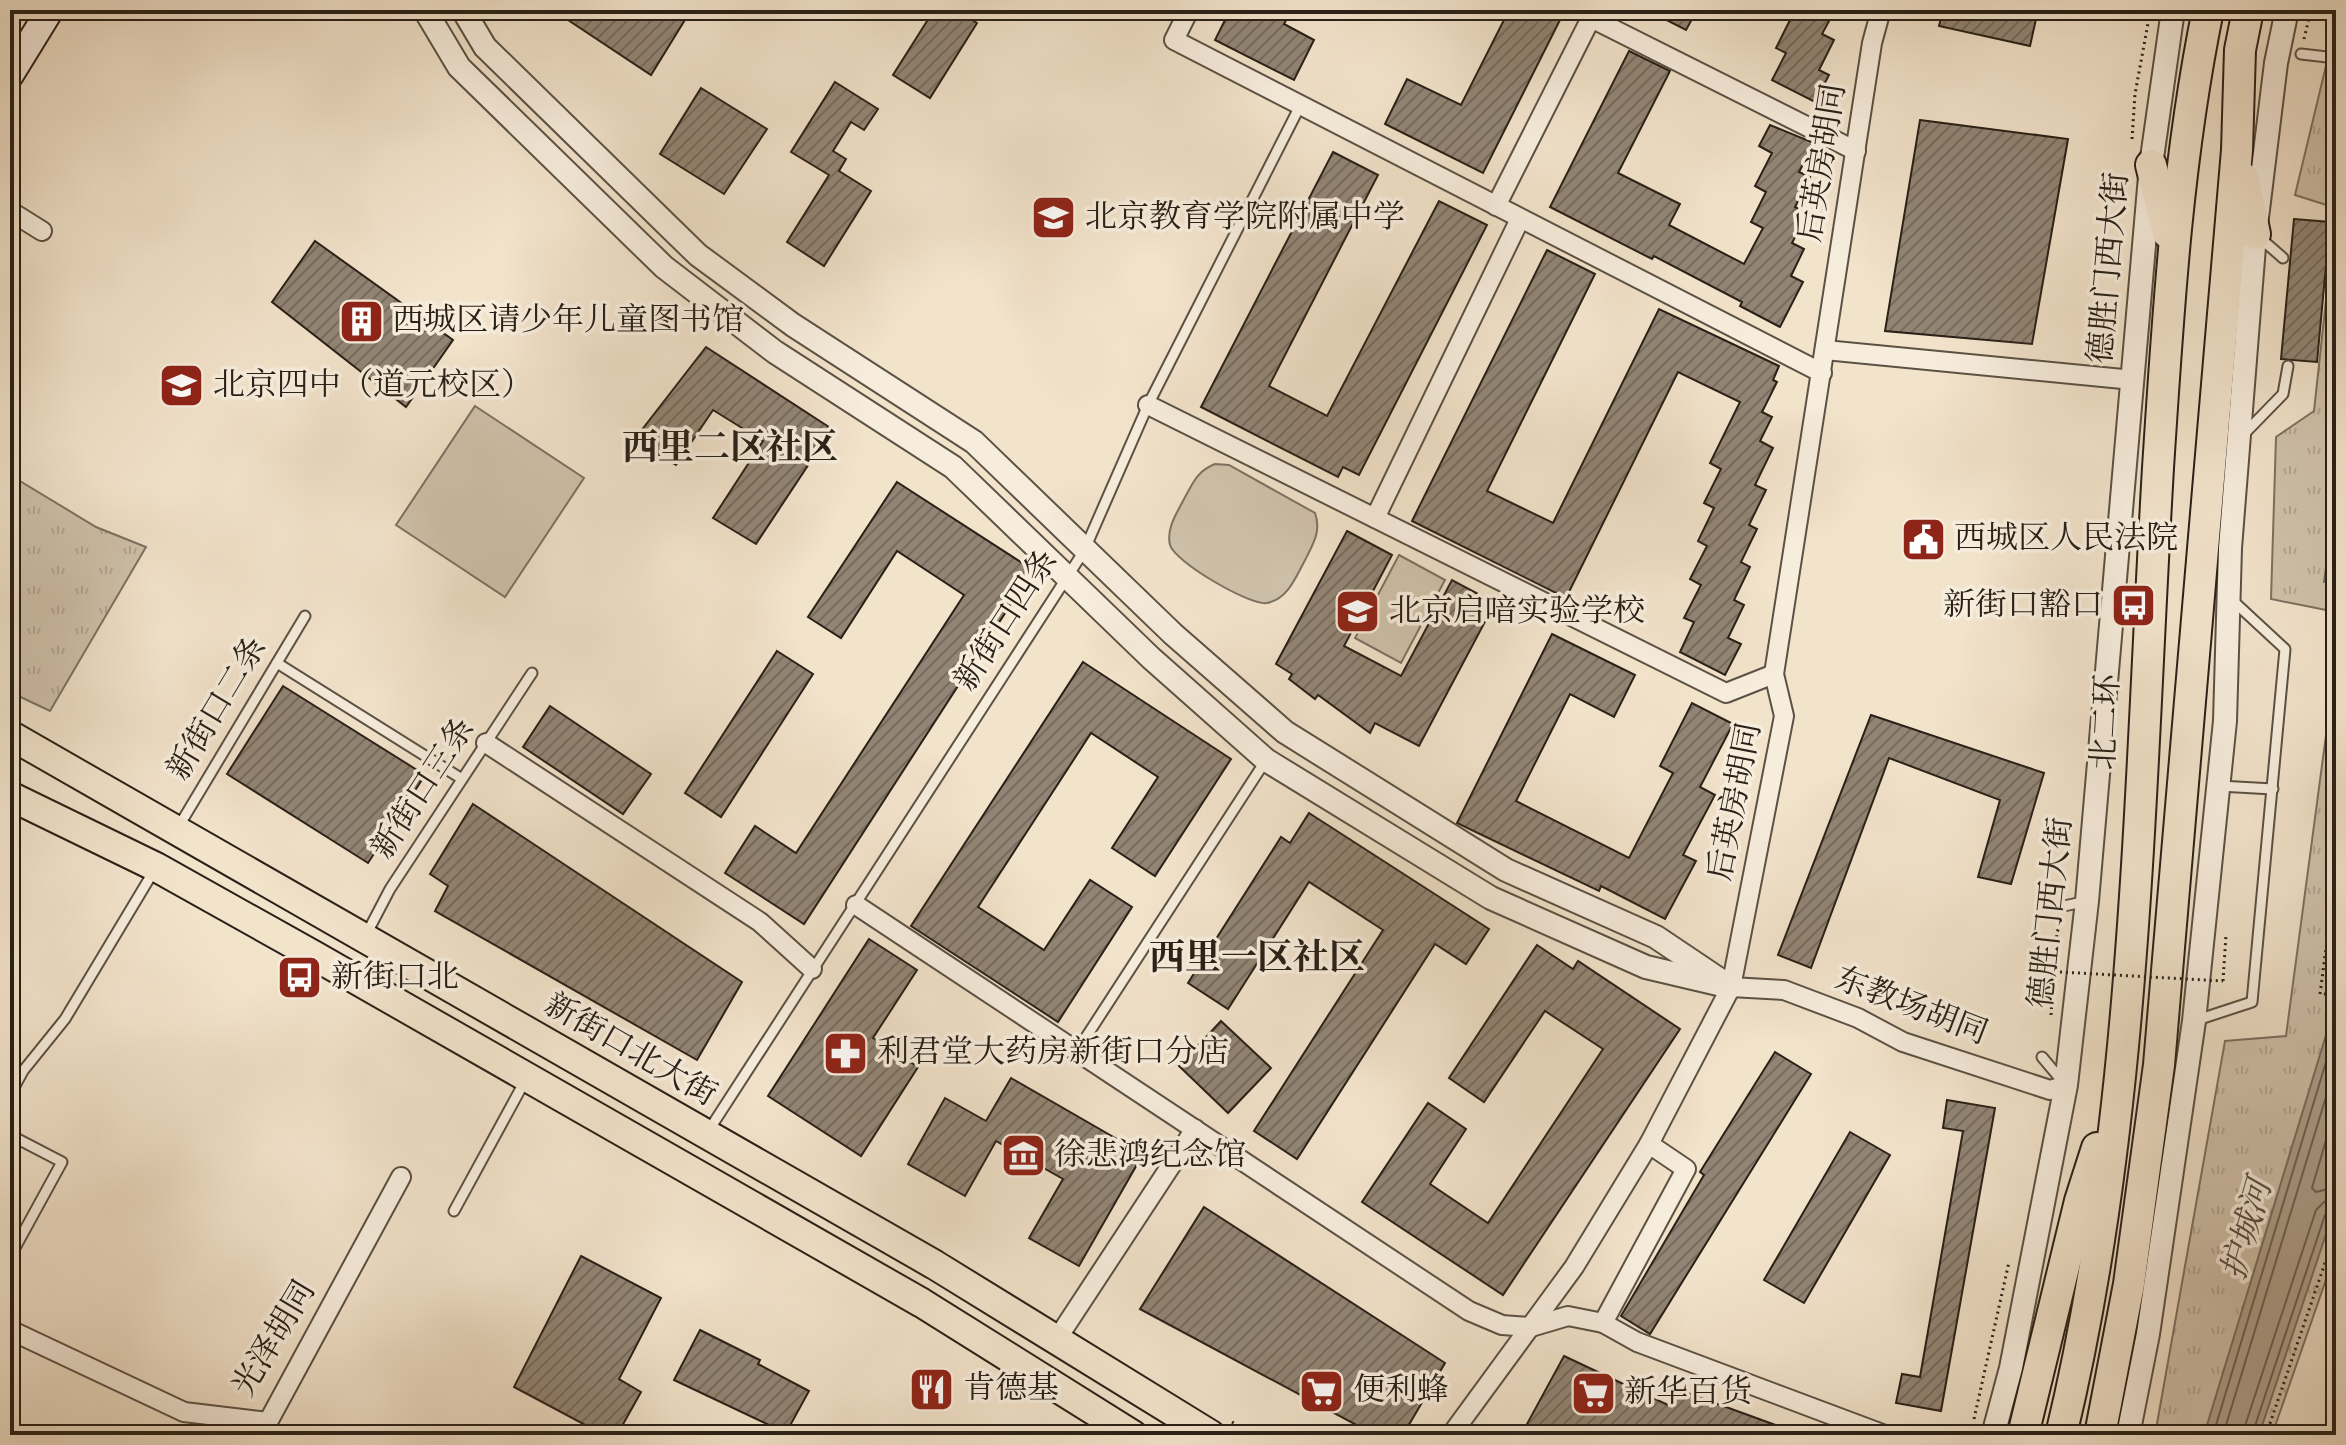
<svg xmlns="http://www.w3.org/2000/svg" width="2346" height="1445" font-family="'IM FELL English','Noto Serif SC',serif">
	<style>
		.grass { fill: url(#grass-tufts); stroke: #7c7162; stroke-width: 2 }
		.pitch { fill: #d0c2ac; stroke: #7c7162; stroke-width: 2 }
		.water { fill: #aea18e; stroke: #796d5e; stroke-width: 2 }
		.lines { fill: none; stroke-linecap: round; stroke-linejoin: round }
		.shore { stroke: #6c6052; stroke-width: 2 }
		.building { fill: url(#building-hatch); stroke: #292017; stroke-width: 2 }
		.service-casing { stroke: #5b5144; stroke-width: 13 }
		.minor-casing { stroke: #5b5144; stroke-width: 22 }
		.tertiary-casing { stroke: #5b5144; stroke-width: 26 }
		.secondary-casing { stroke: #292017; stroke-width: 30 }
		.primary-casing { stroke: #292017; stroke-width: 32 }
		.trunk-casing { stroke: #292017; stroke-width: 34 }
		.path { stroke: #292017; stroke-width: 3; stroke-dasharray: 2 4; stroke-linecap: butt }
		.service { stroke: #f7eddd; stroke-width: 9 }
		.minor { stroke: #f7eddd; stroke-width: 18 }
		.tertiary { stroke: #f7eddd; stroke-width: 22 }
		.secondary { stroke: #f7eddd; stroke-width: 26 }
		.primary { stroke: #f2e3cb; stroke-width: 28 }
		.trunk { stroke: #f2e3cb; stroke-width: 30 }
		.path-bridge { stroke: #292017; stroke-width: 3; stroke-dasharray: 2 4; stroke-linecap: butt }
		.labels { text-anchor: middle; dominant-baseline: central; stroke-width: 7; stroke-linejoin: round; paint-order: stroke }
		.street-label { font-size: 32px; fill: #292017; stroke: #f7eddd }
		.poi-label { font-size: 32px; fill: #292017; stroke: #f7eddd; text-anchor: start }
		.water-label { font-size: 34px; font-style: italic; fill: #584d41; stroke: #f7eddd }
		.quarter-label { font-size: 36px; font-weight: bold; fill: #292017; stroke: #f7eddd }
	</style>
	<defs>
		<pattern id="grass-tufts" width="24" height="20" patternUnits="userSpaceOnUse" patternTransform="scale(2)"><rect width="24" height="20" fill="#d0c2ac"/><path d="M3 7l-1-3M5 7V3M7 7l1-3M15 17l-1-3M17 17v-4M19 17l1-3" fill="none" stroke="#b3a693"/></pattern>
		<pattern id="building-hatch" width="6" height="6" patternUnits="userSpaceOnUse" patternTransform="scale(2)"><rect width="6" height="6" fill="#928575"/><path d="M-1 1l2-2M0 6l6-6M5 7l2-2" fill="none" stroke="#776c5f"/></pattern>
	</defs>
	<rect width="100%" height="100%" fill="#f2e3cb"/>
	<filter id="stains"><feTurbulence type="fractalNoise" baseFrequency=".0025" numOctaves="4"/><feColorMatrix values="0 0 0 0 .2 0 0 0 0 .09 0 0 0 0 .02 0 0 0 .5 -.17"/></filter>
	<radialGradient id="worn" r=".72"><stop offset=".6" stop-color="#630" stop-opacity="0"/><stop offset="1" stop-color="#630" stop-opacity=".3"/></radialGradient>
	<g class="grass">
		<path d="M2336 24V491L2324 582 2336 581V612L2271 599 2276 437 2314 411 2336 208 2295 195Z"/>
		<path d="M10 475 96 527 146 547 50 711 10 692Z"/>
		<path d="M2336 660V1251L2272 1435H2155L2225 1041 2286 1036Z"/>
	</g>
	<g class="pitch">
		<path d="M475 406 584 478 505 597 396 525Z"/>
		<path d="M1215 464 1229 465 1315 513C1322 532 1312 546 1303 564 1295 579 1287 599 1267 603 1250 606 1175 562 1170 545 1166 528 1177 513 1184 499 1193 483 1197 471 1215 464Z"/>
		<path d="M1399 555 1445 580 1401 663 1355 638Z"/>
	</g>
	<path class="water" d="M2336 986V1204L2259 1435H2204L2330 1022Z"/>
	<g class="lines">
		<g class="shore">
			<path d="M2336 1106 2312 1188 2316 1192 2336 1187"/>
			<path d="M2213 1435 2336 1029"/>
			<path d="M2223 1435 2336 1064"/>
			<path d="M2242 1435 2316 1210 2324 1202 2336 1199"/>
			<path d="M2252 1435 2325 1215 2336 1209"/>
		</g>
	</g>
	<g class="building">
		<path d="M553 10H691L651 75Z"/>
		<path d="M934 10H956L977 23 930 98 893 75Z"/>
		<path d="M1230 10H1292L1284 24 1314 40 1294 80 1215 40Z"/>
		<path d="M1509 10H1565L1483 173 1385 124 1407 79 1461 105Z"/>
		<path d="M1647 10H1697L1686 30Z"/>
		<path d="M1795 10H1835L1822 34 1834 40 1819 70 1829 75 1815 102 1772 80 1786 53 1776 48Z"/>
		<path d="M1943 10H2038L2030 46 1939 26Z"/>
		<path d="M1629 51 1670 71 1618 173 1680 204 1669 225 1744 264 1763 228 1751 222 1766 192 1755 186 1772 153 1759 146 1770 125 1814 143 1799 172 1810 177 1795 207 1807 213 1792 243 1804 249 1791 276 1803 282 1780 327 1740 306 1742 302 1654 256 1652 259 1550 207Z"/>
		<path d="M835 82 878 109 864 130 851 122 833 151 846 159 839 171 871 191 824 266 787 242 829 175 791 152Z"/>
		<path d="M701 88 767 129 724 194 660 154Z"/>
		<path d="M1920 120 2068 139 2032 344 1885 331Z"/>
		<path d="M1333 152 1378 175 1269 386 1327 416 1439 201 1487 225 1359 475 1343 467 1338 477 1201 407Z"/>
		<path d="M2294 219 2330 222 2317 362 2281 359Z"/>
		<path d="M315 241 453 340 406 407 272 302Z"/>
		<path d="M1547 250 1595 274 1487 491 1553 523 1659 309 1779 366 1773 380 1777 382 1762 412 1772 417 1760 441 1773 448 1755 485 1766 490 1749 525 1757 529 1741 562 1750 567 1734 600 1744 605 1728 638 1741 644 1725 675 1680 652 1694 622 1684 618 1701 585 1690 579 1707 546 1698 541 1714 508 1704 503 1721 469 1710 463 1740 402 1678 372 1566 598 1412 521Z"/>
		<path d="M706 347 832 429 756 544 713 518 763 441 713 410 676 465 634 440Z"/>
		<path d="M897 482 1033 570 804 924 725 873 755 826 796 853 964 595 897 551 841 638 808 617Z"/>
		<path d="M1347 531 1392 555 1344 646 1401 676 1452 580 1495 603 1419 746 1375 723 1370 733 1318 695 1315 699 1289 679 1292 674 1276 664Z"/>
		<path d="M1552 634 1635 675 1614 717 1570 694 1516 801 1629 858 1673 773 1660 766 1692 703 1733 724 1700 787 1715 795 1683 855 1696 861 1665 919 1601 886 1599 891 1457 823Z"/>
		<path d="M777 651 813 674 721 817 685 793Z"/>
		<path d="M1083 662 1231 759 1155 876 1112 848 1158 777 1091 733 978 907 1044 950 1090 880 1132 907 1058 1022 911 926Z"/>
		<path d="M283 686 425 775 368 863 227 774Z"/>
		<path d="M550 706 651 774 623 814 523 747Z"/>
		<path d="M1871 715 2044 773 2011 884 1978 877 2000 800 1889 758 1811 968 1778 955Z"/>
		<path d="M473 804 742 982 697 1060 435 911 448 886 430 874Z"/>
		<path d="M1309 813 1489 929 1466 964 1435 944 1297 1159 1254 1131 1383 930 1309 882 1228 1009 1188 983 1281 837 1290 843Z"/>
		<path d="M869 939 917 970 873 1038 918 1067 861 1156 768 1096Z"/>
		<path d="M1537 945 1573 969 1578 961 1680 1029 1503 1295 1362 1202 1428 1103 1466 1129 1430 1184 1488 1223 1603 1049 1545 1011 1484 1102 1449 1078Z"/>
		<path d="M1221 1021 1271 1068 1228 1113 1179 1066Z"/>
		<path d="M1775 1052 1811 1074 1650 1334 1621 1316 1704 1175 1700 1172Z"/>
		<path d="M1011 1078 1143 1154 1079 1266 1029 1238 1063 1179 996 1141 965 1196 908 1164 945 1098 986 1121Z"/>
		<path d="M1947 1100 1995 1108 1941 1411 1896 1403 1902 1374 1920 1377 1963 1131 1943 1128Z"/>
		<path d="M1850 1132 1890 1155 1804 1303 1764 1280Z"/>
		<path d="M1204 1207 1445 1363 1403 1435H1375L1140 1309Z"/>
		<path d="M581 1256 661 1298 619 1379 641 1392 617 1435H604L514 1387Z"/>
		<path d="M700 1330 760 1360 758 1364 809 1391 786 1433 674 1380Z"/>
		<path d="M1564 1356 1670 1406 1682 1391 1803 1435H1521Z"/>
	</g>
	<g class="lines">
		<defs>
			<g id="service">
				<path d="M2301 54 2336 58"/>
				<path d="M2259 237 2283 258"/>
				<path d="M2243 435 2283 394 2288 366"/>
				<path d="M277 663 462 779"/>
				<path d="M2219 786 2273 789"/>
				<path d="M179 826 305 616"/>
				<path d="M2064 906 2087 901"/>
				<path d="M367 933 390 889 532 673"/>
				<path d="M2194 1021 2252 1002 2285 649 2231 599"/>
				<path d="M1077 1051 1266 760"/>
				<path d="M2042 1057 2063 1082"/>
				<path d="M10 1095 23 1071 65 1019 155 869"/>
				<path d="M709 1130 1084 551 1148 405 1300 106"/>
				<path d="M10 1135 62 1162 10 1257"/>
				<path d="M454 1211 526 1079"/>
				<path d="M311 1435H312"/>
				<path d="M1091 1435 1101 1418"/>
			</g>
			<g id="minor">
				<path d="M1189 10 1174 40 1822 373"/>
				<path d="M1591 18 1856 151"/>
				<path d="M1496 206 1595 10"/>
				<path d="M10 211 42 231"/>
				<path d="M1825 350 2133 380"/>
				<path d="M1148 405 1726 693 1774 674"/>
				<path d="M1375 518 1520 219"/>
				<path d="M486 743 760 922 812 969"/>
				<path d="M856 905 1469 1311 1502 1325 1531 1327 1568 1316 1603 1323 1637 1342 1885 1435"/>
				<path d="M1731 987 1784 990 1858 1018 1903 1042 2050 1090 2066 1085"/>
				<path d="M1603 1323 1686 1169 1649 1144"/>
				<path d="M10 1330 184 1412 268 1422 401 1177"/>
				<path d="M1057 1339 1195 1129"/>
				<path d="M1451 1435 1574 1267 1649 1144 1731 987 1784 716 1774 674 1872 43 1881 10"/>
			</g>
			<g id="tertiary">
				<path d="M425 10 459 67 664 267 775 352 953 467 1151 658 1266 760 1491 898 1646 967 1731 987"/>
				<path d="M463 10 485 47 698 255 793 325 974 442 1173 634 1285 732 1506 870 1656 937 1720 980"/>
				<path d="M1993 1435 2011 1368 2066 1085 2087 901 2151 165 2173 10"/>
				<path d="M2128 1435 2148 1334 2194 1021 2225 721 2230 548 2255 234 2276 63 2287 10"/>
			</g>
			<path id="secondary" d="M10 75 50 10"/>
			<g id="primary">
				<path d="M10 735 935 1265 1211 1435"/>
				<path d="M10 796 156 867 315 956 922 1303 1133 1435"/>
			</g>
			<g id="trunk">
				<path d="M2151 165 2168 233"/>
				<path d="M2243 178 2255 234"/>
				<path d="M2023 1435 2080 1201 2097 1148"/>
				<path d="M2061 1435C2137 1120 2139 790 2158 468 2168 314 2177 161 2208 10"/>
				<path d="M2100 1435 2129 1284 2159 1065 2237 150 2240 50 2248 10"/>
			</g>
		</defs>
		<use href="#service" class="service-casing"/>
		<use href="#minor" class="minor-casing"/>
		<use href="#tertiary" class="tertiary-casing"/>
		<use href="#secondary" class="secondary-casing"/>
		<use href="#primary" class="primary-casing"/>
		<use href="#trunk" class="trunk-casing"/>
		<g class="path">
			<path d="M2304 39 2311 10"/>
			<path d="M2132 139 2135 94 2149 18 2145 10"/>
			<path d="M2336 873 2320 994H2336"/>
			<path d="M2223 981 2226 935"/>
			<path d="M2051 1015 2057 932 2063 920"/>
			<path d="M1974 1419 2009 1262"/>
			<path d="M1232 1422 1252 1435"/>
			<path d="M2266 1435 2336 1231"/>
		</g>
		<use href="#service" class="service"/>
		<use href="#minor" class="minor"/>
		<use href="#tertiary" class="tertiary"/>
		<use href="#secondary" class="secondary"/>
		<use href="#primary" class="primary"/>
		<use href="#trunk" class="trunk"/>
		<path class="path-bridge" d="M2060 972 2223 981"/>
	</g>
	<defs>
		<symbol id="school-square" viewBox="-11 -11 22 22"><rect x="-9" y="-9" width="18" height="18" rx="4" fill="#8f2418" stroke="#f7eddd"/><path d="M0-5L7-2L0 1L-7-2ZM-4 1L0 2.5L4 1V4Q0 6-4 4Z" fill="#fff"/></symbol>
		<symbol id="building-square" viewBox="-11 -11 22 22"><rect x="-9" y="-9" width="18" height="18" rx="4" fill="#8f2418" stroke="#f7eddd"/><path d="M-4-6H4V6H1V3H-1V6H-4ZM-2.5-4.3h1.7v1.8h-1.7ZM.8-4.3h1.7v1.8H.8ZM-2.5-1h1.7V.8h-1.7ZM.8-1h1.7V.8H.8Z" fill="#fff"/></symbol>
		<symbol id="civic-square" viewBox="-11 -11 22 22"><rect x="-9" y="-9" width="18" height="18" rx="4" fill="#8f2418" stroke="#f7eddd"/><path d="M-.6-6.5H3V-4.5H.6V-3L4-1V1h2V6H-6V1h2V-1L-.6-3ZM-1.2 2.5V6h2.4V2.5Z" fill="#fff"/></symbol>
		<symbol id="bus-square" viewBox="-11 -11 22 22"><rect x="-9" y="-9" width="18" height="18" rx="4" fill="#8f2418" stroke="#f7eddd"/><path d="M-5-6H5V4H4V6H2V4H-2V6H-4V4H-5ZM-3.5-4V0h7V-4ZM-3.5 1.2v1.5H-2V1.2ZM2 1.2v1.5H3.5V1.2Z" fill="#fff"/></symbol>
		<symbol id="pharmacy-square" viewBox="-11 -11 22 22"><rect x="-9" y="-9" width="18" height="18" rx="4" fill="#8f2418" stroke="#f7eddd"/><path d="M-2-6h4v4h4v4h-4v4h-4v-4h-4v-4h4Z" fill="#fff"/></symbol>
		<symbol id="museum-square" viewBox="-11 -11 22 22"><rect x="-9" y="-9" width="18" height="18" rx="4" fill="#8f2418" stroke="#f7eddd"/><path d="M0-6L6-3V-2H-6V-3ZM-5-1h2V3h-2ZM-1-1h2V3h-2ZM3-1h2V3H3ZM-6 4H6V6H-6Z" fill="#fff"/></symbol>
		<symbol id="restaurant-square" viewBox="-11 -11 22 22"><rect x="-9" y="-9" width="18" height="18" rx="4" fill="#8f2418" stroke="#f7eddd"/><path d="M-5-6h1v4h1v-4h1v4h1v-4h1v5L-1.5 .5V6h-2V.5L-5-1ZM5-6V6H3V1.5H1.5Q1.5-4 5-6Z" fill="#fff"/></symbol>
		<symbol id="supermarket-square" viewBox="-11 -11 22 22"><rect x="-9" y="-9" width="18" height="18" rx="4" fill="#8f2418" stroke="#f7eddd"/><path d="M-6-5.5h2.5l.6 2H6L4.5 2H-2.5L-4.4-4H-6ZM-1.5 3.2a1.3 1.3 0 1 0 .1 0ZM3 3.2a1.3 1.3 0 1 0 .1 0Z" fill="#fff"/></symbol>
	</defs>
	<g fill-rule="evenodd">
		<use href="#school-square" x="1028" y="192" width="51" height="51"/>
		<use href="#building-square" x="336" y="296" width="51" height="51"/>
		<use href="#school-square" x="156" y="360" width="51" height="51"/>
		<use href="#civic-square" x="1898" y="514" width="51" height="51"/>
		<use href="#bus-square" x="2108" y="580" width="51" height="51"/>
		<use href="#school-square" x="1332" y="586" width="51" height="51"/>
		<use href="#bus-square" x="274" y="952" width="51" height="51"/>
		<use href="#pharmacy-square" x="820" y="1028" width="51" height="51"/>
		<use href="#museum-square" x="998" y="1130" width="51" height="51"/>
		<use href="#restaurant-square" x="906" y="1364" width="51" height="51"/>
		<use href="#supermarket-square" x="1296" y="1366" width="51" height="51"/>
		<use href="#supermarket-square" x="1568" y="1368" width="51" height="51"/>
	</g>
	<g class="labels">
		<g class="street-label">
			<text transform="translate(1823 163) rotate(-81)">后英房胡同</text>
			<text transform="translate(2110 268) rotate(-85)">德胜门西大街</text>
			<text transform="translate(1007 621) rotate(-57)">新街口四条</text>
			<text transform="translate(218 709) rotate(-59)">新街口二条</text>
			<text transform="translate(2107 722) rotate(-87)">北二环</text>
			<text transform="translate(424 789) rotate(-57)">新街口三条</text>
			<text transform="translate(1736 802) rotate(-79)">后英房胡同</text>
			<text transform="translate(2052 913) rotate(-84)">德胜门西大街</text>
			<text transform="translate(1911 1007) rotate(21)">东教场胡同</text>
			<text transform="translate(630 1051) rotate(30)">新街口北大街</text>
			<text transform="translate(275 1339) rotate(-59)">光泽胡同</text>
		</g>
		<g class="poi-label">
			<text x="1085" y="218">北京教育学院附属中学</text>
			<text x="392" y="321">西城区请少年儿童图书馆</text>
			<text x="213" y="386">北京四中（道元校区）</text>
			<text x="1954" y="539">西城区人民法院</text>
			<text x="2103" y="606" text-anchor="end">新街口豁口</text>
			<text x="1389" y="612">北京启喑实验学校</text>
			<text x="331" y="978">新街口北</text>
			<text x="877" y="1053">利君堂大药房新街口分店</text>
			<text x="1054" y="1156">徐悲鸿纪念馆</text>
			<text x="963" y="1389">肯德基</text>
			<text x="1353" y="1391">便利蜂</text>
			<text x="1624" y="1393">新华百货</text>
		</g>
		<g class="water-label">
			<text transform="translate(2248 1230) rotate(-74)">护城河</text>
		</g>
		<g class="quarter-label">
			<text x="730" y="449">西里二区社区</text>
			<text x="1257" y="959">西里一区社区</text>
		</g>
	</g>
	<rect width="2346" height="1445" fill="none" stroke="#f2e3cb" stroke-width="40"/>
	<rect x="12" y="12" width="2322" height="1421" fill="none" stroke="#292017" stroke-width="4"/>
	<rect x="20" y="20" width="2306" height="1405" fill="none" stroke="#292017" stroke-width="2"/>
	<rect width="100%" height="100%" filter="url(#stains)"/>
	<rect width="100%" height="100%" fill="url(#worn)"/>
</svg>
